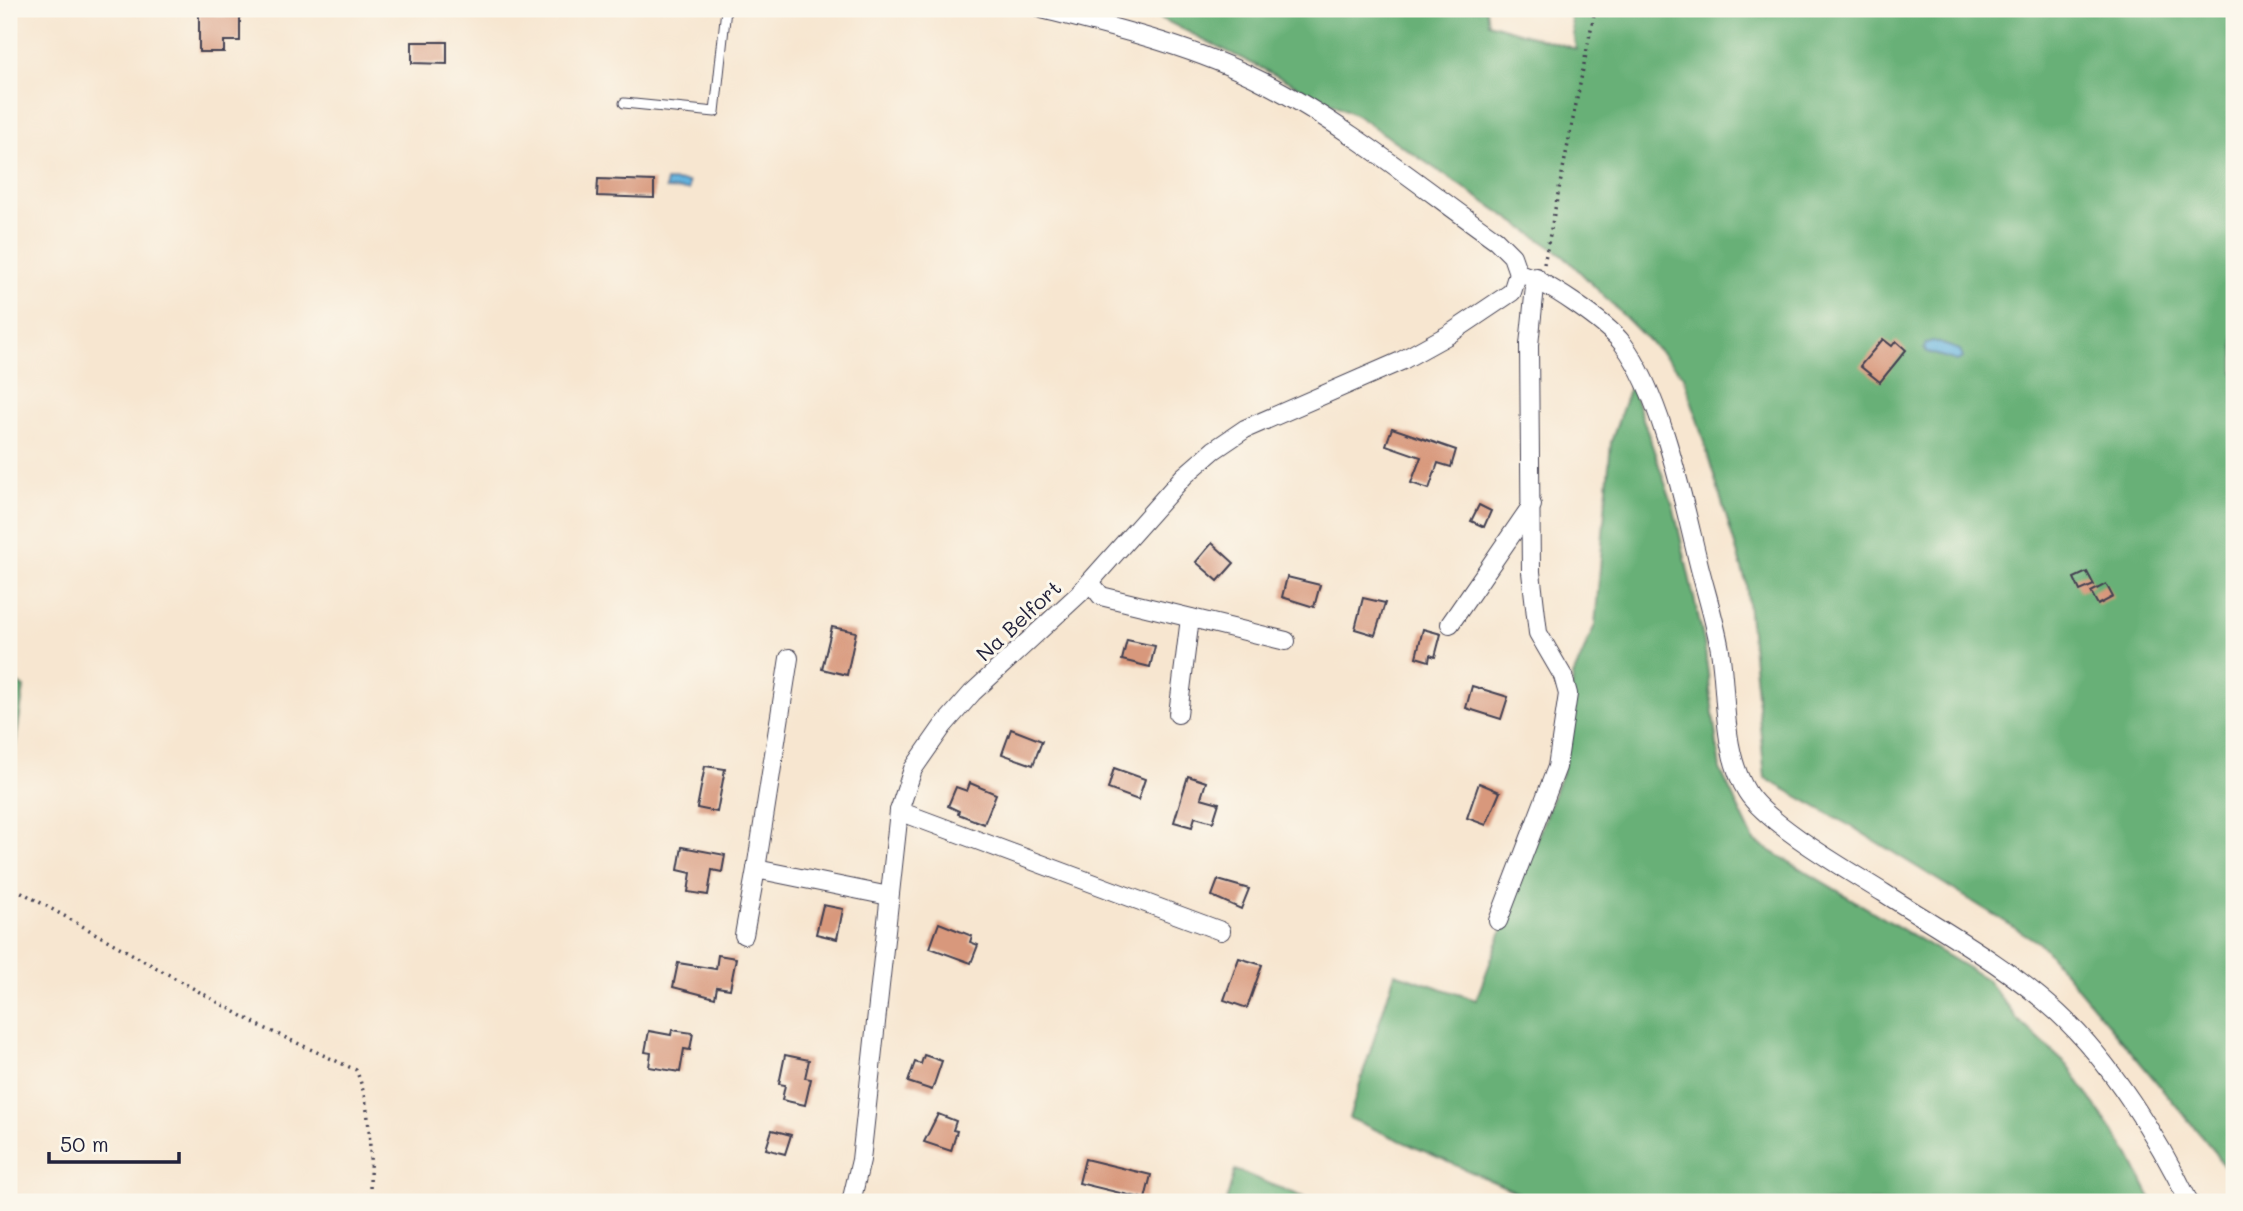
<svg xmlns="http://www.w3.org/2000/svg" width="2243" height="1211" font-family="Mali,sans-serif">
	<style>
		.forest { fill: #67b077; stroke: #446959; stroke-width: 2 }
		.water { fill: #64b3de; stroke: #436a8c; stroke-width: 2 }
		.building { fill: #d8987b }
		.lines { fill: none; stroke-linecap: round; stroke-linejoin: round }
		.lane-casing { stroke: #423f51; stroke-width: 11 }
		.street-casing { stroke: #423f51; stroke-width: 20 }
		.path { stroke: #423f51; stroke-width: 3.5; stroke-dasharray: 2 5; stroke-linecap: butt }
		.lane { stroke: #fff; stroke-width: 9 }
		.street { stroke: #fff; stroke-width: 18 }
		.labels { text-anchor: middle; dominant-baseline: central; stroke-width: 6; stroke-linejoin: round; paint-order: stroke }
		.street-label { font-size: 21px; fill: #22223b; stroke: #fbf7ec }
	</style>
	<rect width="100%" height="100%" fill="#fbf7ec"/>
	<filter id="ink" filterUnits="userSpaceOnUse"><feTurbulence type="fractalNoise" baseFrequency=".0143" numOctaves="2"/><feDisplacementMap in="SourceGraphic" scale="14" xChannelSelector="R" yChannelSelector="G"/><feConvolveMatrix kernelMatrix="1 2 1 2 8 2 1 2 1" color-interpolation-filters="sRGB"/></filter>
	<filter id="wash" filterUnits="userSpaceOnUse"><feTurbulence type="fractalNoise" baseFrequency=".00686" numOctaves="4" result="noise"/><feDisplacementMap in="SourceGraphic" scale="28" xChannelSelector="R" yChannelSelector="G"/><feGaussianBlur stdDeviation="1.57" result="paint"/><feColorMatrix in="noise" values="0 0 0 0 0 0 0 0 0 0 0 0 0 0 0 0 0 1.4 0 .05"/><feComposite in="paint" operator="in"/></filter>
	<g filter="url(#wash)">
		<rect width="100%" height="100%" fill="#f7e6d0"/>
		<g class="forest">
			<path d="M1153 9H1486L1488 23 1576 49 1569 9H2234V1185L2216 1153 2041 944 1854 828 1765 778 1746 582 1684 376 1563 255 1356 115 1152 14Z"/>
			<path d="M1631 384 1674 509 1704 642 1720 769 1754 841 1986 979 2018 1020 2068 1066 2130 1156 2153 1202H1539L1349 1118 1395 973 1476 1000 1564 767 1573 676 1595 625 1611 442Z"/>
			<path d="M9 680 24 687 10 782 9 781Z"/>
			<path d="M1235 1170 1316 1202H1226Z"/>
		</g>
		<g class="water">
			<path d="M666 181 689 182V190L666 189Z"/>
			<path d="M1933 341 1960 350 1963 358 1957 361 1927 352 1924 349 1926 343Z"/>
		</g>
		<g id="blocks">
			<g class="building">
				<path d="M199 9H218L217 16H240V41H224V52H199Z"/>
				<path d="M412 42H447V64L412 63Z"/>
				<path d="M598 179 654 181V198L597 196Z"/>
				<path d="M1883 339 1892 346 1896 341 1906 350 1880 382 1860 366Z"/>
				<path d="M1392 428 1456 450 1451 467 1438 463 1429 489 1411 483 1421 457 1386 445Z"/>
				<path d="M1479 505 1491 511 1484 527 1471 521Z"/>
				<path d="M1212 543 1234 563 1218 581 1196 562Z"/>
				<path d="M2087 572 2094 585 2080 591 2074 578Z"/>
				<path d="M1287 577 1320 585 1314 607 1282 597Z"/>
				<path d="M2106 584 2113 597 2098 605 2091 592Z"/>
				<path d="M1363 598 1385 603 1375 635 1355 629Z"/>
				<path d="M832 627 856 632 847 675 822 669Z"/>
				<path d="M1423 629 1441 634 1435 657 1430 655 1429 661 1416 657Z"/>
				<path d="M1127 640 1155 646 1150 667 1122 660Z"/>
				<path d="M1472 686 1508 697 1501 719 1466 708Z"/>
				<path d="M1011 729 1042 741 1033 765 1002 754Z"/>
				<path d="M705 766 725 769 717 812 697 808Z"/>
				<path d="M1114 768 1145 779 1138 800 1108 789Z"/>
				<path d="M1188 776 1206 782 1201 798 1219 803 1213 822 1195 817 1192 827 1174 822Z"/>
				<path d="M970 783 996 794 984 824 958 814 959 811 948 806 956 787 967 791Z"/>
				<path d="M1479 783 1500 792 1486 825 1467 818Z"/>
				<path d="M682 847 725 855 722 872 712 870 708 895 688 892 691 873 678 870Z"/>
				<path d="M1218 880 1249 889 1241 909 1212 896Z"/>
				<path d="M823 905 843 909 837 939 816 934Z"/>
				<path d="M939 923 972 936 970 942 978 945 971 963 930 948Z"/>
				<path d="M718 955 736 958 730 989 717 987 715 998 673 987 678 963 716 969Z"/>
				<path d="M1239 958 1262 965 1247 1008 1224 1000Z"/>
				<path d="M672 1030 693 1033 690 1050 684 1049 680 1072 649 1067 651 1053 645 1052 649 1031 671 1035Z"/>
				<path d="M785 1055 809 1060 805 1078 811 1079 805 1105 782 1100 785 1085 779 1084Z"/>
				<path d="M924 1055 942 1061 932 1090 908 1082 915 1062 921 1064Z"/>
				<path d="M938 1114 956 1121 953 1130 957 1131 951 1151 924 1142Z"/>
				<path d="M772 1130 791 1135 785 1154 766 1149Z"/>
				<path d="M1085 1159 1151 1175 1145 1199 1079 1183Z"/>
			</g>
		</g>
	</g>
	<g filter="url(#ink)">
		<use href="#blocks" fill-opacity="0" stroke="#423f51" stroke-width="2"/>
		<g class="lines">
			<defs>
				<path id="lane" d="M624 103 715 112 726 9"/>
				<g id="street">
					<path d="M1042 9C1116 28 1195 47 1263 82 1342 122 1423 188 1496 240L1512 256 1518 273"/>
					<path d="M1518 273C1545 280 1606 322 1623 344 1661 394 1683 499 1698 561 1705 590 1715 620 1720 650 1727 695 1722 752 1747 792 1767 824 1849 871 1884 893 1943 931 2006 965 2058 1013 2111 1062 2158 1138 2189 1202"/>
					<path d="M1090 582 1101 596 1286 641"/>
					<path d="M1450 624 1532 505"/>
					<path d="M789 658 756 869 889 896"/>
					<path d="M1178 714 1190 618"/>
					<path d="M899 811 1221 931"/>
					<path d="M1498 921 1557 767 1568 694 1563 676 1538 633 1531 572 1529 345 1536 277"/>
					<path d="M744 935 756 869"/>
					<path d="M851 1202 861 1160 899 811 913 769 943 726 972 693 1079 594 1184 476 1214 450 1245 429 1401 361 1448 335 1512 292 1518 273"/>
				</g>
			</defs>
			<use href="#lane" class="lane-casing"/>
			<use href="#street" class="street-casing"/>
			<g class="path">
				<path d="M1544 264 1595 9"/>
				<path d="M9 885 262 1027 356 1070C373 1109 370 1159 370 1202"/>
			</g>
			<use href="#lane" class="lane"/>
			<use href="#street" class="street"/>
		</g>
	</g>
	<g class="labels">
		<g class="street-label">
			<text transform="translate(1018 620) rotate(-43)">Na Belfort</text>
		</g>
	</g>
	<rect width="2243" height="1211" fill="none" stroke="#fbf7ec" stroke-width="35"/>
	<path d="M49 1152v10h130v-10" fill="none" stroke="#22223b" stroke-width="3.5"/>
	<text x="60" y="1152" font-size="21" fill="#22223b" stroke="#fbf7ec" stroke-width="5" paint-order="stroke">50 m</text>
</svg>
